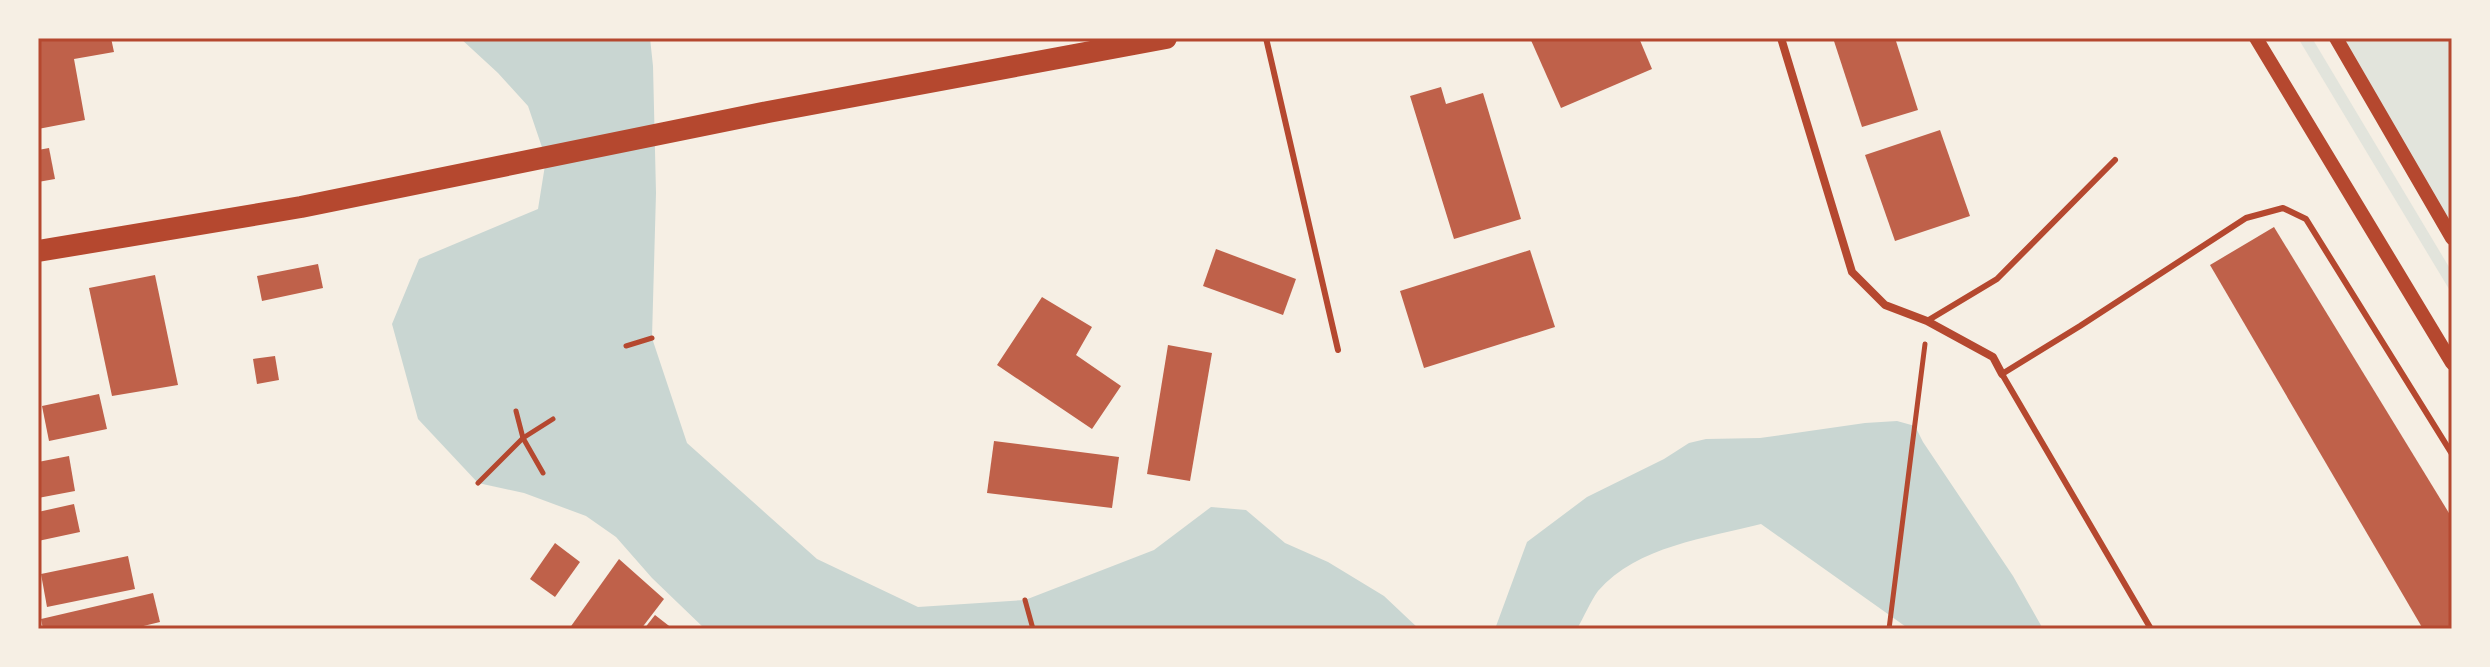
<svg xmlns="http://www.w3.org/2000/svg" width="2490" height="667" font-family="'Roboto Condensed',sans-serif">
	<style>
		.green { fill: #e2e4dc }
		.water { fill: #c9d6d2 }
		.building { fill: #bf614a }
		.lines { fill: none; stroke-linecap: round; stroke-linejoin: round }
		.path { stroke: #b5482f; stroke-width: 5 }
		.service { stroke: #b5482f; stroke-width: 6 }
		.minor { stroke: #b5482f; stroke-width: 8 }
		.tertiary { stroke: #b5482f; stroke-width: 14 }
		.trunk { stroke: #b5482f; stroke-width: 22 }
		.neatline { fill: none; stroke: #b5482f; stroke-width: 3 }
	</style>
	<rect width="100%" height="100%" fill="#f6efe4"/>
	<g class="green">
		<path d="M2298 38H2312L2452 272V294Z"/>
		<path d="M2335 38H2452V227Z"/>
	</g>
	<g class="water">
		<path d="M460 38H650L653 66 656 193 652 338 687 443 817 559 918 607 1025 600 1154 550 1211 507 1246 510 1285 543 1328 562 1384 596 1419 629H705L652 578 616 537 586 516 524 493 478 483 418 419 392 324 419 259 538 209 546 159 528 106 498 73Z"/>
		<path d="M1897 421 1915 426 1923 442 2013 576 2043 629H1909L1761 524C1707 538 1637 546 1598 591 1590 602 1584 617 1577 629H1495L1527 542 1587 497 1664 459 1689 443 1706 439 1760 438 1865 423Z"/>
	</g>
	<g class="building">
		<path d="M38 38H111L114 52 74 59 85 120 38 129Z"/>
		<path d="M1530 38H1639L1652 69 1561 108Z"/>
		<path d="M1833 38H1895L1918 110 1862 127Z"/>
		<path d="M1441 87 1446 104 1483 93 1521 219 1454 239 1410 96Z"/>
		<path d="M1940 130 1970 216 1895 241 1865 155Z"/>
		<path d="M49 148 55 179 38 182V150Z"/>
		<path d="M2274 227 2452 518V629H2423L2210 265Z"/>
		<path d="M1216 249 1296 279 1283 315 1203 286Z"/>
		<path d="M1530 250 1555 327 1424 368 1400 291Z"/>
		<path d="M318 264 323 288 262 301 257 276Z"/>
		<path d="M155 275 178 385 112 396 89 288Z"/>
		<path d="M1042 297 1092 327 1076 355 1121 386 1092 429 997 365Z"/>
		<path d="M1168 345 1212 353 1190 481 1147 474Z"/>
		<path d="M275 356 279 380 257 384 253 359Z"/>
		<path d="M99 394 107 429 49 441 42 406Z"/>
		<path d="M994 441 1119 457 1112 508 987 493Z"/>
		<path d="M69 456 75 491 38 498V462Z"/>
		<path d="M74 504 80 532 38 541V512Z"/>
		<path d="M555 543 580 562 555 597 530 579Z"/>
		<path d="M128 556 135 589 47 607 41 574Z"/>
		<path d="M619 559 664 599 641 629H569Z"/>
		<path d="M153 593 160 622 131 629H43L41 619Z"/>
		<path d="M655 615 673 629H644Z"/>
	</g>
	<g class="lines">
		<g class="path">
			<path d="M626 346 652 338"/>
			<path d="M516 411 523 438 543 473"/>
			<path d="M478 483 523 438 553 419"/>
			<path d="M1025 600 1033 629"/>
			<path d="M1889 629 1925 344"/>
		</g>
		<g class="service">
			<path d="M1266 38 1338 350"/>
			<path d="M1927 321 1997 279 2115 160"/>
			<path d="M2151 629 2002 374 2080 326 2246 218 2283 208 2306 219 2452 454"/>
		</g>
		<path class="minor" d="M1781 38 1852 272 1885 305 1927 321 1993 357 2002 374"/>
		<g class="tertiary">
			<path d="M2256 38 2452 363"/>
			<path d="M2336 38 2452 238"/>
		</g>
		<path class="trunk" d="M38 251 301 207 768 112 1166 38"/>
	</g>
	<rect width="2490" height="667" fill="none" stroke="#f6efe4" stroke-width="80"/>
	<rect x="40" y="40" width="2410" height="587" class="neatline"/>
</svg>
